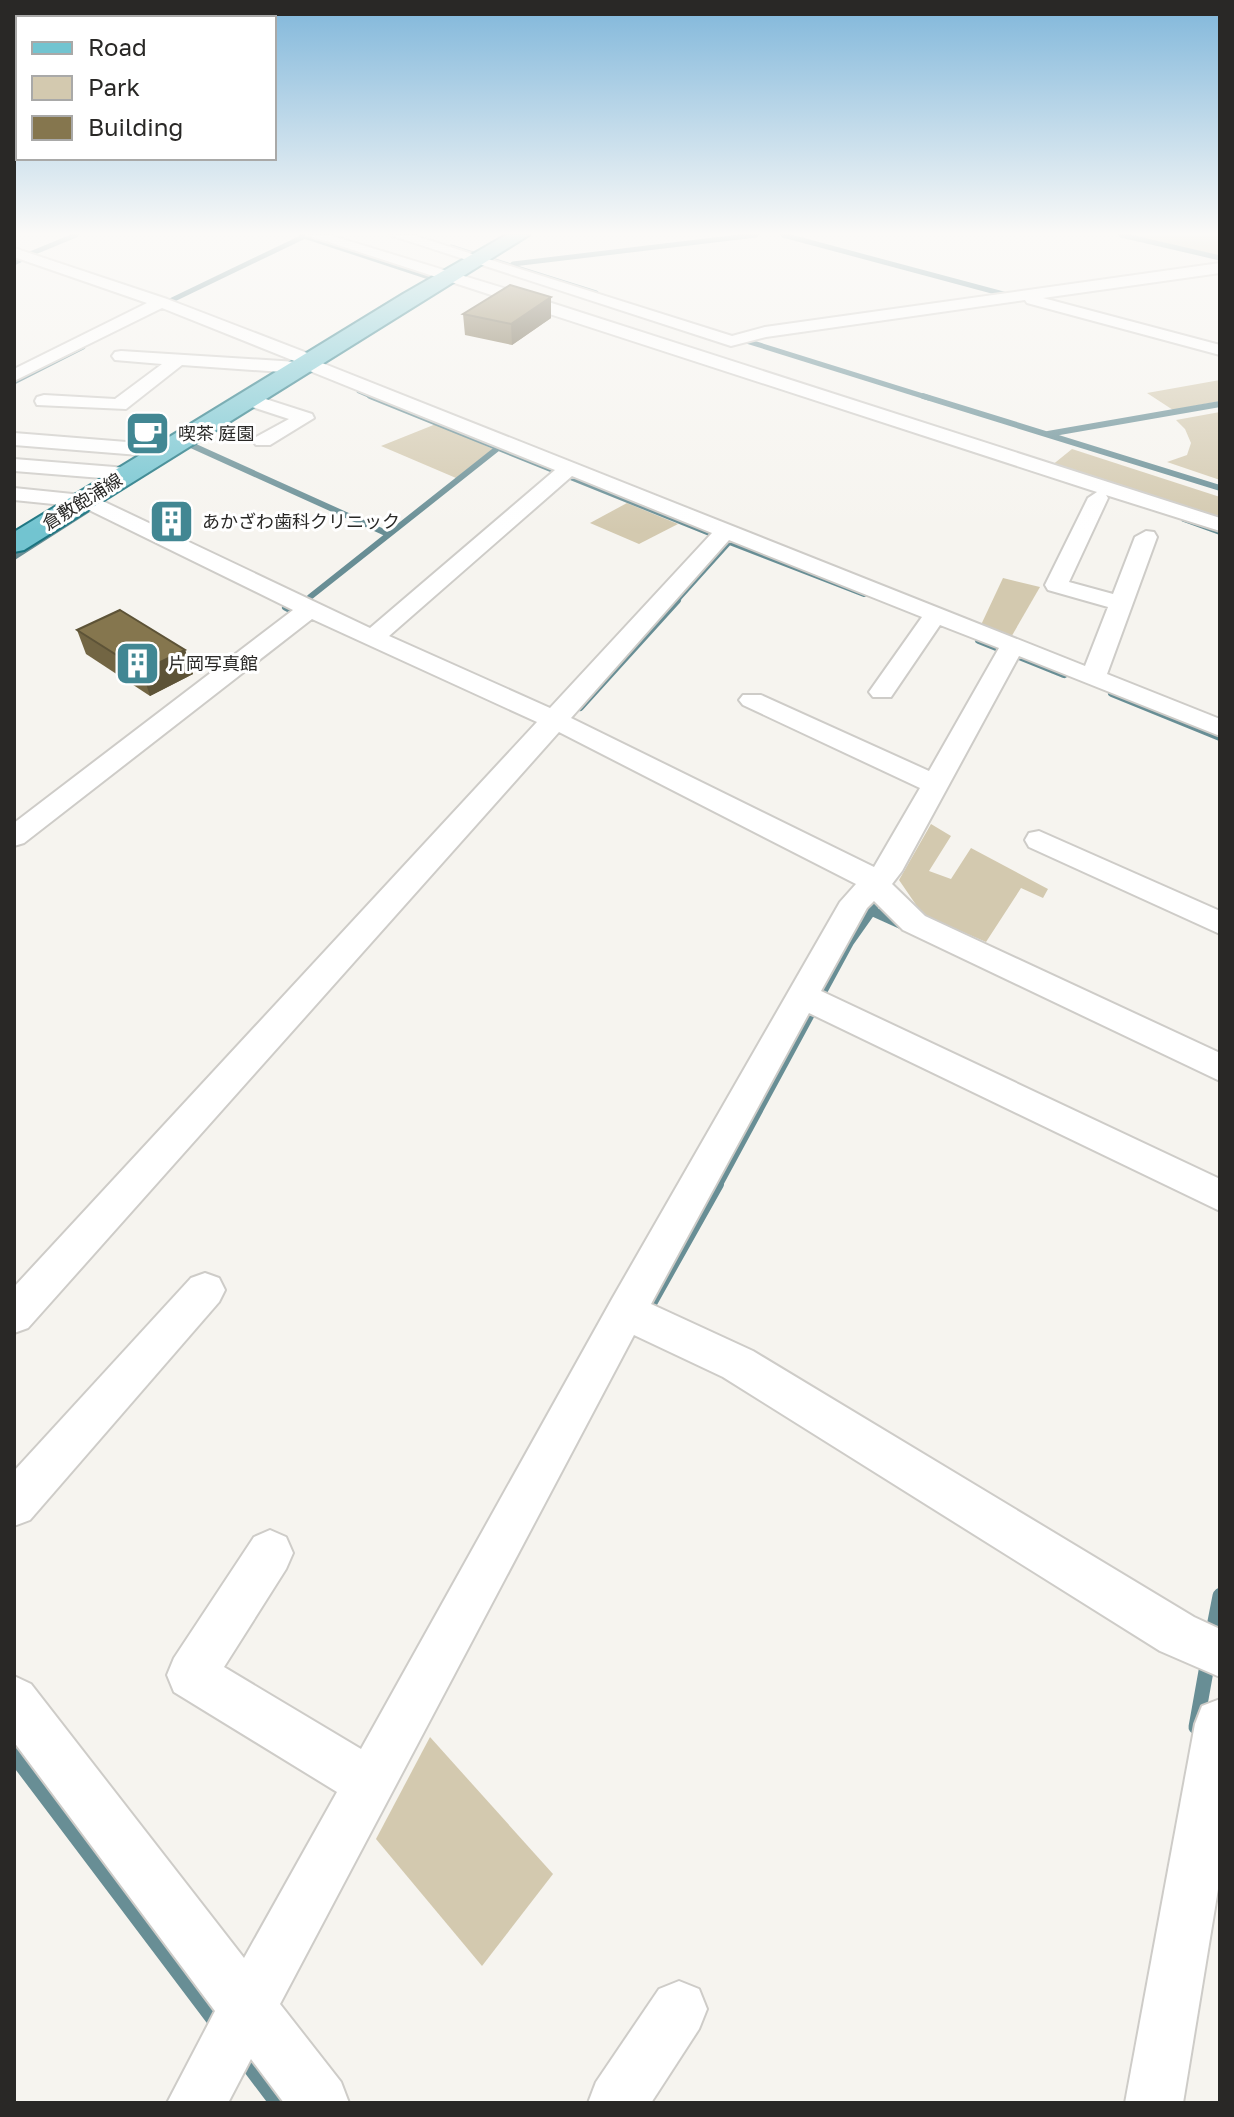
<svg xmlns="http://www.w3.org/2000/svg" width="1234" height="2117" font-family="'Golos Text','Noto Sans JP',sans-serif">
	<style>
		.green { fill: #d3c9af }
		.lines { fill: none; stroke-linecap: round; stroke-linejoin: round }
		.stream-far5 { stroke: #688e95; stroke-width: 5 }
		.stream-far4 { stroke: #688e95; stroke-width: 6 }
		.stream-far3 { stroke: #688e95; stroke-width: 8 }
		.stream-far2 { stroke: #688e95; stroke-width: 10 }
		.stream-far1 { stroke: #688e95; stroke-width: 12 }
		.stream { stroke: #688e95; stroke-width: 15 }
		.street-casing { stroke: #ceccc8; stroke-width: 4 }
		.primary-casing { stroke: #1b7480; stroke-width: 4 }
		.street { fill: #fff; fill-rule: evenodd }
		.primary { fill: #72c4d0; fill-rule: evenodd }
		.wall { fill: #726543 }
		.shaded-wall { fill: #5d5337 }
		.building { fill: #85764e; stroke: #5d5337; stroke-width: 2 }
		.labels { text-anchor: middle; dominant-baseline: central; stroke-width: 6; stroke-linejoin: round; paint-order: stroke }
		.far-poi-label { font-size: 18px; fill: #292826; stroke: #fff; text-anchor: start }
		.far-street-label { font-size: 18px; fill: #292826; stroke: #fff }
	</style>
	<rect width="100%" height="100%" fill="#f6f4ef"/>
	<g class="green">
		<path d="M1127 235H1220V257Z"/>
		<path d="M1220 380V401L1173 410 1147 393Z"/>
		<path d="M1220 412V480L1167 462 1187 455 1191 443 1185 429 1176 420Z"/>
		<path d="M436 424 493 449 456 478 381 446Z"/>
		<path d="M1072 449 1220 497V522L1051 466Z"/>
		<path d="M627 503 678 524 639 544 590 523Z"/>
		<path d="M1003 578 1040 587 1010 639 980 627Z"/>
		<path d="M931 824 951 836 929 871 951 879 971 848 1048 889 1043 898 1021 888 986 942 923 915 899 880Z"/>
		<path d="M430 1737 553 1874 482 1966 376 1839Z"/>
	</g>
	<g class="lines">
		<g class="stream-far5">
			<path d="M301 235 432 278"/>
			<path d="M783 235 1007 295"/>
			<path d="M1121 235 1220 258"/>
			<path d="M451 247 596 293"/>
			<path d="M30 254 76 235"/>
			<path d="M14 263 22 259"/>
			<path d="M513 264 756 235"/>
			<path d="M170 301 305 236"/>
			<path d="M737 338 929 398"/>
			<path d="M14 382 83 347"/>
			<path d="M359 391 375 398"/>
		</g>
		<g class="stream-far4">
			<path d="M370 396 712 534"/>
			<path d="M923 396 1220 488"/>
			<path d="M1048 434 1220 404"/>
			<path d="M191 445 388 534"/>
			<path d="M1184 519 1220 532"/>
			<path d="M727 541 864 594"/>
			<path d="M14 557 100 502"/>
			<path d="M310 597 498 448"/>
			<path d="M675 602 729 542"/>
		</g>
		<g class="stream-far3">
			<path d="M286 607 292 610"/>
			<path d="M979 640 1064 674"/>
			<path d="M1112 693 1220 737"/>
			<path d="M580 707 677 600"/>
		</g>
		<g class="stream-far2">
			<path d="M872 911 903 925"/>
			<path d="M717 1186 849 942 873 908"/>
		</g>
		<g class="stream-far1">
			<path d="M645 1314 718 1184"/>
			<path d="M1219 1598 1220 1594"/>
		</g>
		<g class="stream">
			<path d="M1212 1637 1220 1596"/>
			<path d="M1196 1727 1208 1660"/>
			<path d="M14 1755 220 2028"/>
			<path d="M240 2054 277 2103"/>
		</g>
		<defs>
			<g id="street">
				<path d="M307 235H329L536 298 1220 518V531L1106 495 1108 498 1069 582 1113 594 1135 537 1146 531 1154 532 1157 537 1107 674 1220 719V736L1019 656 902 871 892 884 925 916 1220 1053V1081L903 930 874 901 867 908 821 991 1220 1179V1211L809 1013 651 1304 753 1351 1194 1617 1220 1629V1677L1160 1651 723 1377 634 1335 280 2004 341 2082 349 2103H284L251 2059 228 2103H167L215 2011 14 1742V1676L31 1684 244 1958 337 1792 174 1692 167 1675 174 1658 254 1537 270 1530 286 1537 293 1553 286 1569 224 1667 361 1749 612 1299 840 902 856 884 559 732 28 1328 14 1333V1287L537 722 312 619 24 843 14 846V823L293 610 83 507 14 500V488L92 496 370 628 555 470 305 369 297 373 182 365 126 409 37 405 35 401 37 397 44 395 115 399 162 364 115 360 112 356 115 352 121 351 297 362 162 308 14 381V369L147 303 14 257V248L167 299 315 356 317 361 1085 666 1108 607 1048 590 1045 585 1088 498 1097 492ZM572 476 712 533 550 708 389 636ZM729 540 922 617 869 692 873 697H891L940 625 999 648 929 771 761 695H743L739 700 743 705 920 788 874 867 571 718Z"/>
				<path d="M390 235H412L732 336 765 327 1220 263V273L1043 298 1220 345V355L1027 303 1025 300 766 337 731 346Z"/>
				<path d="M247 393 312 414 314 418 270 445H256L253 441 256 437 289 419 240 403 238 399Z"/>
				<path d="M14 433 164 445 174 451 164 457 14 445Z"/>
				<path d="M14 459 127 468 137 474 127 480 14 471Z"/>
				<path d="M1039 831 1220 911V934L1029 847 1025 840 1029 833Z"/>
				<path d="M205 1273 219 1278 225 1290 219 1302 30 1520 14 1526V1471L191 1278Z"/>
				<path d="M1220 1699V1877L1183 2103H1125L1195 1724 1202 1706Z"/>
				<path d="M679 1981 699 1989 707 2009 699 2029 651 2103H588L596 2082 659 1989Z"/>
			</g>
			<path id="primary" d="M506 235H529L24 550 14 552V532L403 294Z"/>
		</defs>
		<use href="#street" class="street-casing"/>
		<use href="#primary" class="primary-casing"/>
		<use href="#street" class="street"/>
		<use href="#primary" class="primary"/>
	</g>
	<g class="wall">
		<path d="M551 297V318L512 345 465 335 463 314Z"/>
		<path d="M77 630 185 650 193 674 150 696 86 654Z"/>
	</g>
	<g class="shaded-wall">
		<path d="M551 297V318L512 345 511 324Z"/>
		<path d="M185 650 193 674 150 696 142 671Z"/>
	</g>
	<g class="building">
		<path d="M510 285 551 297 511 324 463 314Z"/>
		<path d="M120 610 185 650 142 671 77 630Z"/>
	</g>
	<linearGradient id="sky" x2="0" y2="1"><stop stop-color="#7fb6da"/><stop offset="0.44" stop-color="#fbfaf8"/><stop offset="1" stop-color="#fbfaf8" stop-opacity="0"/></linearGradient>
	<rect width="1234" height="531" fill="url(#sky)"/>
	<defs>
		<symbol id="cafe-square" viewBox="-11 -11 22 22"><rect x="-9" y="-9" width="18" height="18" rx="4" fill="#428793" stroke="#fff"/><path d="M-5.5-4.5H6V0H3Q3 3.5 0 3.5H-2.5Q-5.5 3.5-5.5 0ZM3-3.2v2h1.7v-2ZM-6 4.5H4V6H-6Z" fill="#fff"/></symbol>
		<symbol id="building-square" viewBox="-11 -11 22 22"><rect x="-9" y="-9" width="18" height="18" rx="4" fill="#428793" stroke="#fff"/><path d="M-4-6H4V6H1V3H-1V6H-4ZM-2.5-4.3h1.7v1.8h-1.7ZM.8-4.3h1.7v1.8H.8ZM-2.5-1h1.7V.8h-1.7ZM.8-1h1.7V.8H.8Z" fill="#fff"/></symbol>
	</defs>
	<g fill-rule="evenodd">
		<use href="#cafe-square" x="122" y="408" width="51" height="51"/>
		<use href="#building-square" x="146" y="496" width="51" height="51"/>
		<use href="#building-square" x="112" y="638" width="51" height="51"/>
	</g>
	<g class="labels">
		<g class="far-poi-label">
			<text x="178" y="433">喫茶 庭園</text>
			<text x="202" y="521">あかざわ歯科クリニック</text>
			<text x="168" y="663">片岡写真館</text>
		</g>
		<g class="far-street-label">
			<text transform="translate(82 501) rotate(-32)">倉敷飽浦線</text>
		</g>
	</g>
	<rect width="1234" height="2117" fill="none" stroke="#292826" stroke-width="32"/>
	<rect x="16" y="16" width="260" height="144" fill="#ffffff" stroke="#a9a9a8" stroke-width="2"/>
	<rect x="32" y="42" width="40" height="12" fill="#72c4d0" stroke="#a9a9a8" stroke-width="2"/>
	<text x="88" y="56" font-size="24" fill="#292826">Road</text>
	<rect x="32" y="76" width="40" height="24" fill="#d3c9af" stroke="#a9a9a8" stroke-width="2"/>
	<text x="88" y="96" font-size="24" fill="#292826">Park</text>
	<rect x="32" y="116" width="40" height="24" fill="#85764e" stroke="#a9a9a8" stroke-width="2"/>
	<text x="88" y="136" font-size="24" fill="#292826">Building</text>
</svg>
